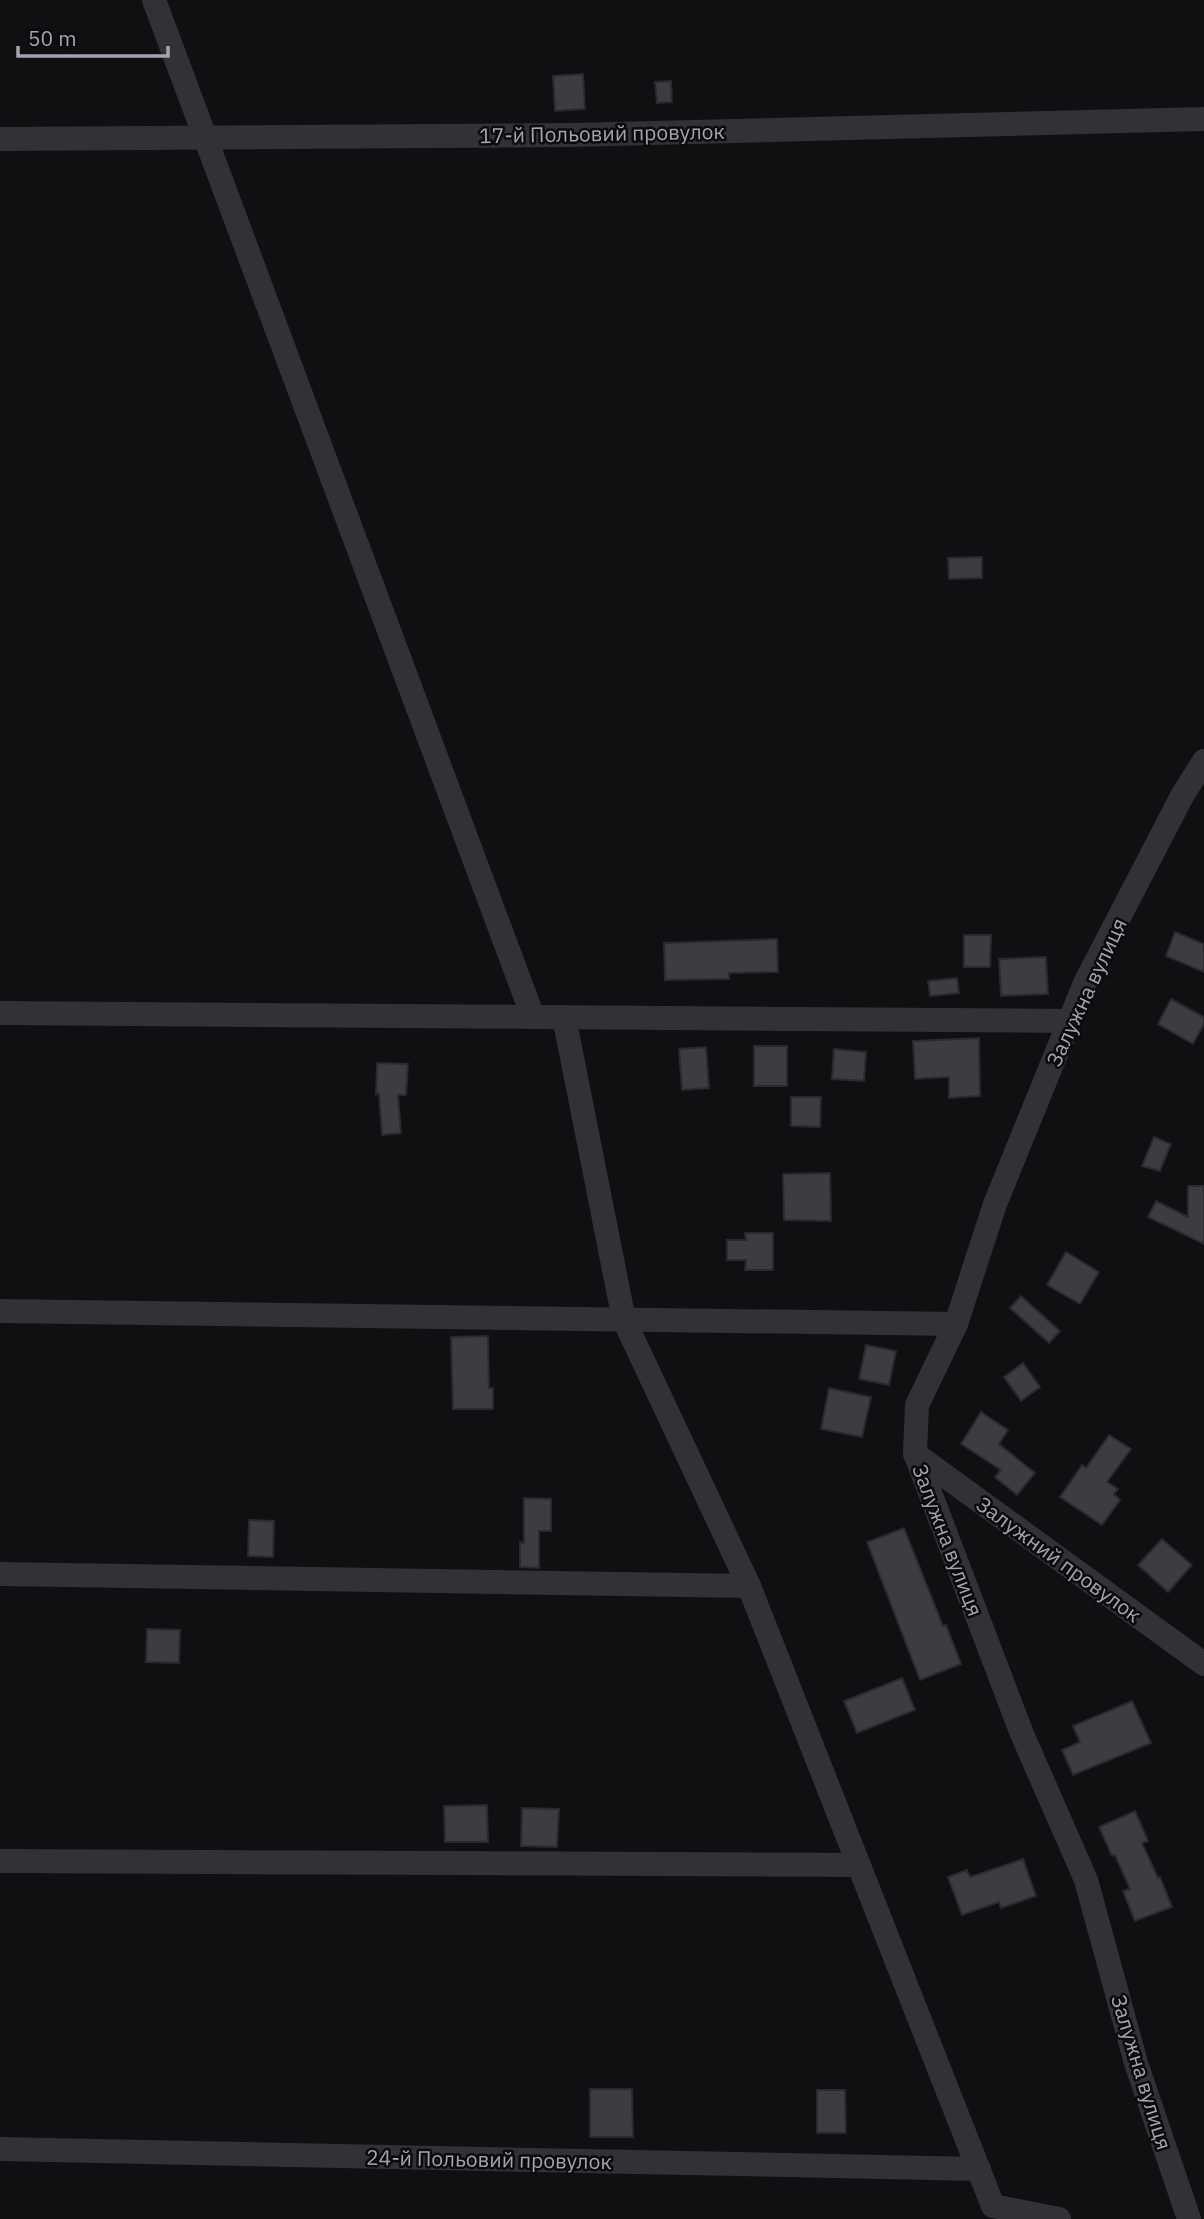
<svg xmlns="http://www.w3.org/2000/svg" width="1204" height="2219" font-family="'IBM Plex Sans',sans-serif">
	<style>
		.building { fill: #3c3c41; stroke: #2a292d; stroke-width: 2 }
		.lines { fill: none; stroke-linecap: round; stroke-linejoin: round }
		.minor { stroke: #313136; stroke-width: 24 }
		.labels { text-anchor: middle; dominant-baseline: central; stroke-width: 5; stroke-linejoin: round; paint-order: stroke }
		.street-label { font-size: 21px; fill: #a1a4b2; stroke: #0b0b0c }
	</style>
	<rect width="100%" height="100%" fill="#100f11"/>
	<g class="building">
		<path d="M583 74 585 109 555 111 553 76Z"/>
		<path d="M671 81 672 102 657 103 655 82Z"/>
		<path d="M982 557V578L949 579 948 558Z"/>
		<path d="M1175 932 1204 944V972L1166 956Z"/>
		<path d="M964 935H991L990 967H964Z"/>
		<path d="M777 939 778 972 729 973V979L665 980 664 943Z"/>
		<path d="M1046 957 1048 994 1001 996 999 959Z"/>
		<path d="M957 978 959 993 930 996 928 981Z"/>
		<path d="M1171 999 1204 1017V1024L1193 1044 1158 1024Z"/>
		<path d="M979 1038 980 1096 949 1098V1077L915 1079 913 1041Z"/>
		<rect x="754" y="1046" width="33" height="40"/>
		<path d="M706 1047 709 1088 682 1090 679 1049Z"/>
		<path d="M834 1049 866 1052 864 1081 832 1079Z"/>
		<path d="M377 1063 408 1064 406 1095H398L401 1133 382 1135 379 1094H376Z"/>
		<path d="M791 1097H821L820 1127 791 1126Z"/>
		<path d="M1154 1137 1171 1144 1160 1171 1142 1166Z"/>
		<path d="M830 1173 831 1221 784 1220 783 1174Z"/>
		<path d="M1188 1186H1204V1244L1148 1217 1156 1201 1188 1217Z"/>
		<path d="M745 1233H773V1270H745L746 1260H727V1240H746Z"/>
		<path d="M1066 1252 1099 1272 1080 1304 1047 1285Z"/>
		<path d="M1021 1296 1060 1331 1049 1343 1010 1308Z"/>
		<path d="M488 1336 489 1388H493V1409H453L451 1337Z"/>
		<path d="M866 1345 896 1351 889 1385 859 1379Z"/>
		<path d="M1023 1363 1040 1387 1021 1401 1004 1377Z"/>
		<path d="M829 1388 871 1397 862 1437 821 1429Z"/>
		<path d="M981 1412 1008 1430 999 1444 1035 1473 1017 1495 995 1477 1001 1470 961 1444Z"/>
		<path d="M1109 1435 1131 1449 1107 1482 1118 1489 1114 1494 1120 1500 1102 1525 1060 1497 1082 1465 1086 1468Z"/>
		<path d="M524 1498 551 1499V1531H539V1568L520 1567V1542L524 1543Z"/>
		<path d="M249 1520 274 1521 273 1557 248 1556Z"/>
		<path d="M904 1528 943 1626 946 1625 961 1664 920 1680 867 1542Z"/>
		<path d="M1162 1539 1192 1565 1168 1592 1138 1565Z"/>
		<path d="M147 1629 180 1630 179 1663 146 1662Z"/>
		<path d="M902 1678 915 1710 857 1733 844 1701Z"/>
		<path d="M1132 1701 1151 1743 1073 1775 1062 1750 1080 1742 1073 1726Z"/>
		<path d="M487 1805 488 1842H445L444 1806Z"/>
		<path d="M522 1808 559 1809 557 1847 521 1846Z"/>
		<path d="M1135 1811 1148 1841 1142 1843 1158 1878 1160 1877 1172 1907 1135 1921 1123 1891 1130 1889 1115 1855 1112 1856 1099 1827Z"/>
		<path d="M1023 1859 1036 1896 1001 1908 999 1902 962 1915 948 1877 967 1870 970 1877Z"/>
		<path d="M590 2089H632L633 2137H590Z"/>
		<path d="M817 2090H845L846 2133H817Z"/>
	</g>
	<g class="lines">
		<g class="minor">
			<path d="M154 0 533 1017"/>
			<path d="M0 139 572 135 1204 119"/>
			<path d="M0 1013 1070 1021"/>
			<path d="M564 1017 624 1320 749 1586 993 2206 1059 2219"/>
			<path d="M0 1311 956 1324"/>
			<path d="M915 1454 1204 1664"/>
			<path d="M0 1574 749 1586"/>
			<path d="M0 1861 859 1865"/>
			<path d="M0 2149 979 2169"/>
			<path d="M1189 2219 1136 2063 1086 1880 1022 1734 915 1453 917 1405 956 1324 995 1204 1085 983 1182 796 1204 761"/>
		</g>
	</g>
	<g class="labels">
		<g class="street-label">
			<text transform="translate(602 133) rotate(-1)">17-й Польовий провулок</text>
			<text transform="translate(1086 992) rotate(-65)">Залужна вулиця</text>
			<text transform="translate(948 1540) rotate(69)">Залужна вулиця</text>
			<text transform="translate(1059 1559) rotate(36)">Залужний провулок</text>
			<text transform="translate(1142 2072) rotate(73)">Залужна вулиця</text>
			<text transform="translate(489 2159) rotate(1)">24-й Польовий провулок</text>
		</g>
	</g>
	<path d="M18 46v10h150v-10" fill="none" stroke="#a1a4b2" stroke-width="3.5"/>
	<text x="28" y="46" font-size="21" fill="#a1a4b2" stroke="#0b0b0c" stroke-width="5" paint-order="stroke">50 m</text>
</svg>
